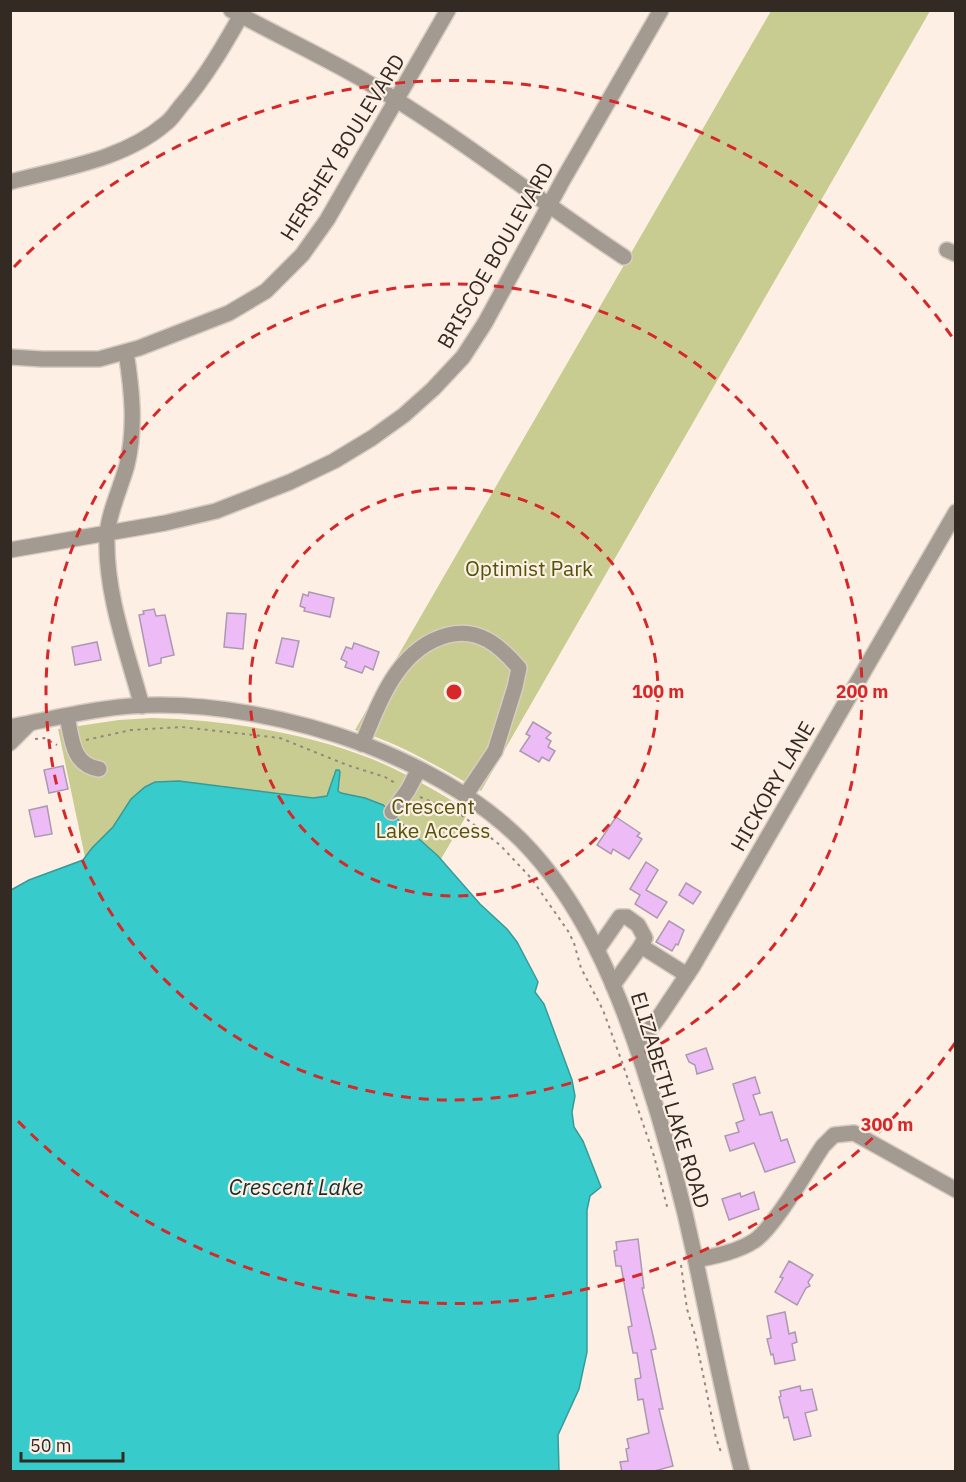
<svg xmlns="http://www.w3.org/2000/svg" width="966" height="1482" font-family="'IBM Plex Sans',sans-serif">
	<style>
		.green { fill: #c8cc90 }
		.water { fill: #38cbcc; stroke: #369b99; stroke-width: 1.5 }
		.building { fill: #edbcf7; stroke: #ab9aaf; stroke-width: 1.5 }
		.lines { fill: none; stroke-linecap: round; stroke-linejoin: round }
		.minor-casing { stroke: #d8ccc1; stroke-width: 18 }
		.path { stroke: #93887f; stroke-width: 2; stroke-dasharray: 3 4.5; stroke-linecap: butt }
		.minor { stroke: #a39b92; stroke-width: 15 }
		.ring { fill: none; stroke: #d62828; stroke-width: 3; stroke-dasharray: 10 8 }
		.labels { text-anchor: middle; dominant-baseline: central; stroke-width: 4.5; stroke-linejoin: round; paint-order: stroke }
		.street-label { font-size: 21px; fill: #322a23; stroke: #fdefe4 }
		.park-label { font-size: 21px; fill: #52540a; stroke: #fdefe4 }
		.water-label { font-size: 22px; font-style: italic; fill: #172e2f; stroke: #fdefe4 }
		.centre { fill: #d62828; stroke: #fdefe4; stroke-width: 3 }
		.ring-label { font-size: 18px; text-anchor: middle; font-weight: bold; fill: #d62828; stroke: #fdefe4; stroke-width: 4.5; stroke-linejoin: round; paint-order: stroke }
	</style>
	<rect width="100%" height="100%" fill="#fdefe4"/>
	<g class="green">
		<path d="M771 11H930L481 791C440 768 400 743 355 730Z"/>
		<path d="M152 718C226 720 303 732 372 759 406 773 438 792 469 811L441 859 383 805 341 793 338 791 340 778 334 773 331 790 327 796 313 798 179 781 155 782 145 787 126 806 113 827 85 857 58 729 119 720Z"/>
	</g>
	<path class="water" d="M336 770H339L340 772 338 791 341 793 365 798 383 805 392 812 400 822 438 856 480 904 507 929 517 942 536 978 538 982 535 992 544 1004 572 1080 575 1096 572 1112 574 1127 583 1141 601 1187 590 1196 587 1210V1352L579 1389 558 1435 559 1471 11 1472V890L29 880 83 860 92 848 113 827 131 799 145 787 155 782 179 781 313 798 327 796Z"/>
	<g class="building">
		<path d="M309 592 334 598 330 617 304 611 305 608 300 606 303 594 308 596Z"/>
		<path d="M154 609 156 616 165 615 174 655 161 658V663L149 666 139 615 144 614 143 611Z"/>
		<path d="M227 613 246 614 243 649 224 647Z"/>
		<path d="M282 638 299 641 293 667 276 663Z"/>
		<path d="M97 642 101 660 75 665 72 647Z"/>
		<path d="M354 643 379 652 373 670 365 666 362 673 345 667 347 662 341 659 346 647 352 649Z"/>
		<path d="M533 722 551 733 546 738 551 741 548 747 555 751 549 761 542 757 539 762 520 751 530 736 526 734Z"/>
		<path d="M63 766 68 789 49 793 44 770Z"/>
		<path d="M47 806 52 834 35 837 29 810Z"/>
		<path d="M616 817 640 833 637 836 642 839 629 859 613 849 611 854 597 845Z"/>
		<path d="M646 862 658 870 646 890 667 902 657 918 635 904 640 895 630 889Z"/>
		<path d="M686 883 701 892 693 904 679 895Z"/>
		<path d="M669 921 684 930 678 945 676 944 672 951 656 942Z"/>
		<path d="M706 1048 713 1069 697 1074 695 1065 689 1062 686 1055Z"/>
		<path d="M755 1077 760 1093 753 1095 760 1115 772 1112 781 1141 787 1139 795 1162 765 1172 754 1143 730 1151 725 1136 739 1132 736 1123 744 1120 733 1084Z"/>
		<path d="M754 1192 759 1209 729 1220 722 1199 740 1193 741 1197Z"/>
		<path d="M638 1239 644 1288H642L656 1349 651 1350 663 1409H659L673 1466 651 1472H622L620 1462 628 1461 626 1449 629 1448 627 1439 649 1433 643 1399 638 1400 635 1379 641 1378 637 1353H633L628 1327 632 1326 621 1266H616L614 1251 617 1250 616 1242Z"/>
		<path d="M789 1261 813 1275 808 1282 810 1286 806 1288 797 1305 775 1292 783 1278 780 1277Z"/>
		<path d="M785 1312 789 1334 795 1332 797 1342 792 1344 795 1360 775 1364 773 1354 771 1355 767 1339 771 1338 767 1316Z"/>
		<path d="M800 1386 801 1391 812 1389 817 1410 805 1413 811 1436 794 1440 788 1417 784 1418 779 1397 781 1396 780 1391Z"/>
	</g>
	<g class="lines">
		<defs>
			<g id="minor">
				<path d="M231 10C273 33 318 54 360 78 452 131 535 198 624 257"/>
				<path d="M10 182C62 168 123 160 165 124 171 120 176 112 180 107 206 77 225 44 244 10"/>
				<path d="M947 250 956 254"/>
				<path d="M126 352C132 390 136 427 127 465 121 487 108 514 107 536 105 593 127 651 142 706"/>
				<path d="M10 357 42 359H99L139 348 229 313 266 291 302 255 327 220 448 10"/>
				<path d="M10 550 165 523 216 511 290 482 334 461 372 438 404 415 433 389 463 357 485 323 564 178 661 10"/>
				<path d="M67 716C72 739 72 765 99 769"/>
				<path d="M10 727C50 719 91 709 131 706 209 701 293 718 366 745 422 767 479 798 522 841 582 902 617 986 643 1066 664 1130 682 1196 696 1262 711 1332 724 1402 742 1472"/>
				<path d="M10 743 29 724"/>
				<path d="M362 744C380 701 398 648 448 635 479 627 500 646 519 668L515 687 495 751 465 796"/>
				<path d="M392 812 408 790 419 769"/>
				<path d="M597 950 620 917H627L638 925 645 938 641 946 687 975"/>
				<path d="M613 985 641 946"/>
				<path d="M637 1047 661 1014 693 966 956 512"/>
				<path d="M696 1260C715 1256 737 1252 754 1241 774 1228 808 1168 823 1146L834 1135 854 1133 956 1190"/>
			</g>
		</defs>
		<use href="#minor" class="minor-casing"/>
		<g class="path">
			<path d="M35 739 44 738 57 745"/>
			<path d="M86 740 131 730 182 727 280 738 347 765 385 777 397 784"/>
			<path d="M420 797 459 813 500 845 531 878 568 931 574 943 581 968 603 1010 622 1062 654 1156 668 1210"/>
			<path d="M681 1265 687 1309 695 1335 716 1438 722 1455"/>
		</g>
		<use href="#minor" class="minor"/>
	</g>
	<g class="ring">
		<circle cx="454" cy="692" r="204"/>
		<circle cx="454" cy="692" r="408"/>
		<path d="M955 1043A612 612 0 0 1 14 1117M14 267A612 612 0 0 1 955 341"/>
	</g>
	<g class="labels">
		<g class="street-label">
			<text transform="translate(342 147) rotate(-58)">HERSHEY BOULEVARD</text>
			<text transform="translate(495 255) rotate(-60)">BRISCOE BOULEVARD</text>
			<text transform="translate(772 786) rotate(-60)">HICKORY LANE</text>
			<text transform="translate(671 1100) rotate(73)">ELIZABETH LAKE ROAD</text>
		</g>
		<g class="park-label">
			<text x="529" y="568">Optimist Park</text>
			<text x="433" y="806">Crescent<tspan x="433" dy="24">Lake Access</tspan></text>
		</g>
		<g class="water-label">
			<text x="296" y="1186">Crescent Lake</text>
		</g>
	</g>
	<circle cx="454" cy="692" r="9" class="centre"/>
	<g class="ring-label">
		<text x="658" y="698">100 m</text>
		<text x="862" y="698">200 m</text>
		<text x="887" y="1131">300 m</text>
	</g>
	<rect width="966" height="1482" fill="none" stroke="#322a23" stroke-width="24"/>
	<path d="M21 1452v9h102v-9" fill="none" stroke="#322a23" stroke-width="3"/>
	<text x="30" y="1452" font-size="18" fill="#322a23" stroke="#fdefe4" stroke-width="4.5" paint-order="stroke">50 m</text>
</svg>
